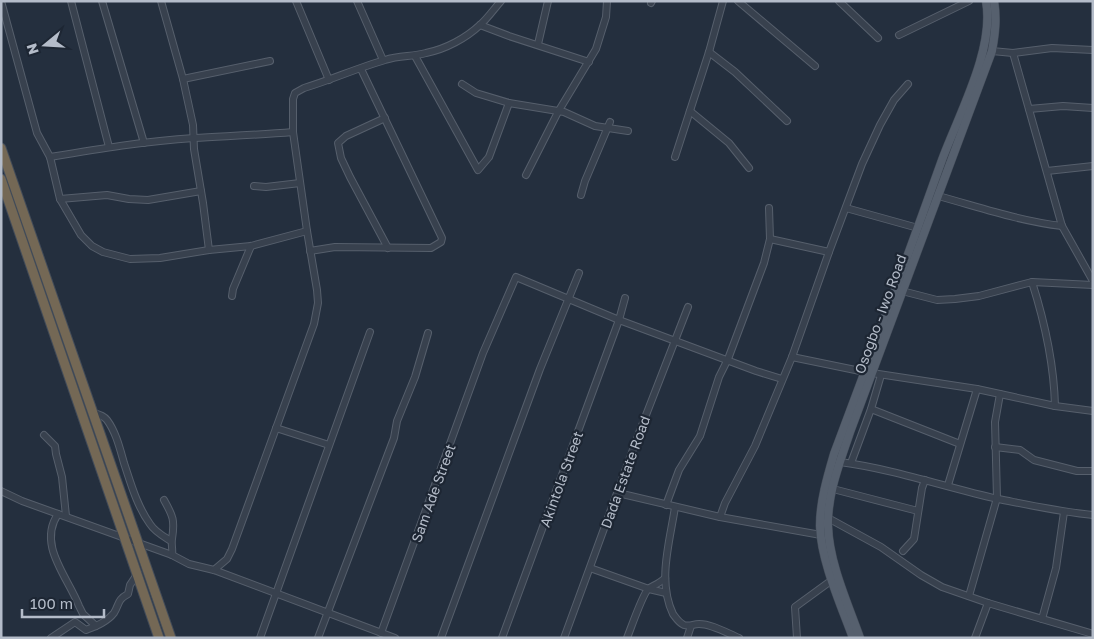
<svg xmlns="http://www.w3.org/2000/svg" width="1094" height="639" font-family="'Golos Text',sans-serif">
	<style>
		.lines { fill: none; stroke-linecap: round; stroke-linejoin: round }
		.minor-casing { stroke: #565f6c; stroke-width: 8 }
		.major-casing { stroke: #414a57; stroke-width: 9 }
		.highway-casing { stroke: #434c59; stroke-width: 11 }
		.minor { stroke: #38414e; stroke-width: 6 }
		.major { stroke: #56606e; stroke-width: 8 }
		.highway { stroke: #746855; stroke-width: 9 }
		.labels { text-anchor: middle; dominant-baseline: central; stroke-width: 4.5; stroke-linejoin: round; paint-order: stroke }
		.street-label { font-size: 14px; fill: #b4bcc9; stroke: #1d2633 }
	</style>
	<rect width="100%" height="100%" fill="#242f3e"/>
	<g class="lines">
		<defs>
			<g id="minor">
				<path d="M1 1 37 133 50 157 60 199 81 235 92 246 103 252 130 259 160 258 209 250 251 246 307 231"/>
				<path d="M71 1 109 147"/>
				<path d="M102 1 144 143"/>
				<path d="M161 1 183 79 193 125 194 149 203 203 209 250"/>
				<path d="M296 1 329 80"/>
				<path d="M357 1 383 60"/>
				<path d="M738 1 815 66"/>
				<path d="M839 1 878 38"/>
				<path d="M651 3 652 1"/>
				<path d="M480 25 509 36 589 62"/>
				<path d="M899 35 969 1"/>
				<path d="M538 44 548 1"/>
				<path d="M992 51 1013 53 1052 48 1093 50"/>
				<path d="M709 52 735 72 787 121"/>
				<path d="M1013 53 1062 226 1093 281"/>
				<path d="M415 56 478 170 489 157 509 103"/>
				<path d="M183 79 270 61"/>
				<path d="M462 84 476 93 509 103 564 112 595 126 628 131"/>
				<path d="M1029 109 1063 106 1093 108"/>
				<path d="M690 111 729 143 749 168"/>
				<path d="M385 118 346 136 338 143 341 158 350 177 388 248"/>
				<path d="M50 157C98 149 146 141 194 138 227 136 259 135 293 132"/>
				<path d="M675 157 709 52 723 1"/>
				<path d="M1047 171 1093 166"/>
				<path d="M526 175 558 112 596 49 606 17 607 1"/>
				<path d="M254 186 266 187 300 183"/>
				<path d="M581 195 585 181 610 122"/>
				<path d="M938 196C979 207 1019 221 1062 226"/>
				<path d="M60 199 107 195 129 199 148 200 201 191"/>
				<path d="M846 208 918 228"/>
				<path d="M770 239 829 252"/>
				<path d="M310 251 335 247 431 248 441 242 442 238 361 69"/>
				<path d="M1032 282C1045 323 1054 364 1055 406"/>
				<path d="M902 291 937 300 955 299 979 296 1032 282 1093 285"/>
				<path d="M232 296 233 289 251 246"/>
				<path d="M792 357 865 372"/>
				<path d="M872 373 977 389 1055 406 1093 411"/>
				<path d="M871 409 960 444"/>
				<path d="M93 413C98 414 104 416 107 420 116 432 120 449 124 463 131 484 137 506 150 524 155 532 163 536 171 541"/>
				<path d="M276 428 329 445"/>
				<path d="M44 435 55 446 56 454 62 477 66 516"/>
				<path d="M995 447 1020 450 1034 460 1077 471H1093"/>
				<path d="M840 462C893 469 945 487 998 499 1029 505 1061 512 1093 515"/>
				<path d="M851 463 871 409 881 375"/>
				<path d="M948 485 977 389"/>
				<path d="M833 489 918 511"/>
				<path d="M1 491 22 501 172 555 189 564 214 570 395 638"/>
				<path d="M618 493 720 517 821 535"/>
				<path d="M164 500C173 516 175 520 172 539 171 544 173 550 172 555"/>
				<path d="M666 505 679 470 700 436 719 377 728 359 764 263 770 239 769 208"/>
				<path d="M675 507C670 541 657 581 673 614 676 618 679 623 684 625 690 627 693 624 699 624 712 624 727 633 739 638"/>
				<path d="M58 514C37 545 68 577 79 606L83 614 96 626"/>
				<path d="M720 517 725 503 755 446 792 357 829 252 862 164 880 125 894 100 908 84"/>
				<path d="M828 518 881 547 921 575 942 587 988 603 1093 634"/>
				<path d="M903 551 914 539 922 488 925 480"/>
				<path d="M590 568 649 589 666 593"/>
				<path d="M214 570 227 559 232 549 314 324 318 303 317 290 307 231 293 132V99L295 93 304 88C331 80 357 68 385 60 400 55 412 57 426 53 446 49 466 38 480 25 488 18 494 9 501 1"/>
				<path d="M969 596 997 498 995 422 1000 394"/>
				<path d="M1042 619 1056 568 1064 512"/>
				<path d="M381 633 483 353 516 277 619 320 756 371 782 379"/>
				<path d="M51 638 75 622 86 630C96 626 107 622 114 613 120 603 117 600 128 594L130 585 138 573"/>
				<path d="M260 638 370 332"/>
				<path d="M318 638 394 438 397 421 415 377 428 333"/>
				<path d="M441 638 540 369 579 273"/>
				<path d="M502 638 619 320 625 298"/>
				<path d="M564 638 639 433 688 307"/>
				<path d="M627 638C631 628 642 596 648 589 652 586 659 584 665 578"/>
				<path d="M687 638 691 626"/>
				<path d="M797 638 795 607 832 580"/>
				<path d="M975 638 988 603"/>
			</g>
			<g id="major">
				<path d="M853 638C841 605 821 561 820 526 820 502 827 478 834 454 871 356 907 258 942 160 959 114 995 49 986 1"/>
				<path d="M860 638C848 604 829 563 828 526 827 494 840 462 850 432L992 51C995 34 997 19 994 1"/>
			</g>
			<g id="highway">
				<path d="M1 148 171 638"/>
				<path d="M1 179 159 638"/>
			</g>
		</defs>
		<use href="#minor" class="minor-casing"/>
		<use href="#major" class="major-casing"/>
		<use href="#highway" class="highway-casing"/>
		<use href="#minor" class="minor"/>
		<use href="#major" class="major"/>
		<use href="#highway" class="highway"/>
	</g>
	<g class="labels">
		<g class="street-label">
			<text transform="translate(880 314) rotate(-70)">Osogbo - Iwo Road</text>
			<text transform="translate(625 472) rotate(-70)">Dada Estate Road</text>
			<text transform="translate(561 479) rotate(-70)">Akintola Street</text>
			<text transform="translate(433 493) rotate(-70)">Sam Ade Street</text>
		</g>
	</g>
	<rect width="1094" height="639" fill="none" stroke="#b4bcc9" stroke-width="5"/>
	<g transform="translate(45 45) rotate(252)" stroke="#1d2633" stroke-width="4" paint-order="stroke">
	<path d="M0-4L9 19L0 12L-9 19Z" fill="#b4bcc9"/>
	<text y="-8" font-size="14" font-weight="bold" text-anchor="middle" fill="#b4bcc9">N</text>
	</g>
	<path d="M22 609v8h82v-8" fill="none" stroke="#b4bcc9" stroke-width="2.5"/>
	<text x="30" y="609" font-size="15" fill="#b4bcc9" stroke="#1d2633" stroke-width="4" paint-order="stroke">100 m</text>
</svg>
